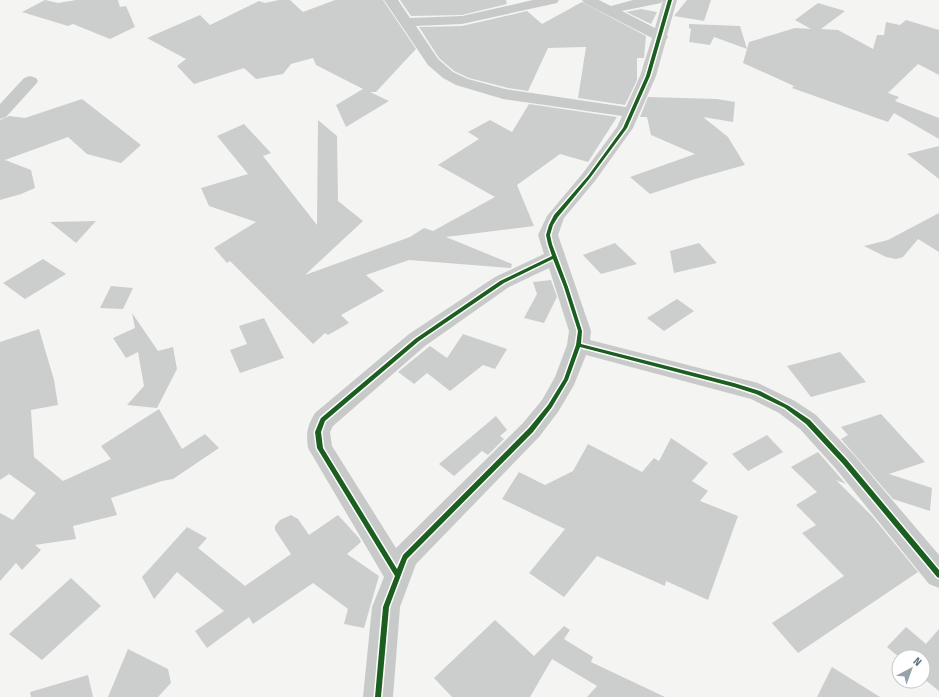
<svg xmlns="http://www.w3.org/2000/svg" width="939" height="697" font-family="'Fira Sans Condensed',sans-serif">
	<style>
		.building { fill: #cccece }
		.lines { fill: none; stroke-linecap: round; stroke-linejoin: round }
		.minor { fill: #c8caca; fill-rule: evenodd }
		.cycleway-casing { stroke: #fff; stroke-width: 3 }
		.cycleway { fill: #1b5e20; fill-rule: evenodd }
	</style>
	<rect width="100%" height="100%" fill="#f4f4f2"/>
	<g class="building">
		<path d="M45 0 58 3 76 0H118L120 7 126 6 135 27 110 39 73 24 68 26 22 12Z"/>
		<path d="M279 0H290L303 12 335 0H383L416 49 376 92H370L389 101 346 127 336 105 363 89 316 65 313 58 291 64 283 74 256 79 244 68 194 84 177 66 186 59 147 38 200 15 210 25 259 1 265 3Z"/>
		<path d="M400 0H506L507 4 462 15 411 16Z"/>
		<path d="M687 0H711L704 21 674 16Z"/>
		<path d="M582 2 646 36 644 58H637V80L625 105 578 98 586 47 548 48 528 91 508 88 469 78 454 71 439 58 419 27 462 26 527 11 542 24Z"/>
		<path d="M818 3 845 11 821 29 838 30 873 49 877 35H884L886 22 900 25 906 20 939 30V75L918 64 888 93 899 97 895 101 939 118V139L894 113 888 122 792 88 794 86 743 63 749 42 795 28 811 29 795 20Z"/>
		<path d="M641 9 657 12 651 24 626 12Z"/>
		<path d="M689 24 740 26 747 49 714 37 710 45 689 42 691 29 689 28Z"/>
		<path d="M648 97 717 99 735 102 733 122 703 117 728 137 745 165 695 179 650 194 630 177 695 154 651 135 647 117H640Z"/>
		<path d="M82 99 141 145 121 163 87 154 68 137 5 160 31 170 35 188 21 194 0 200V120L9 116 25 118Z"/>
		<path d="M529 104 617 117 588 162 560 154 517 185 534 226 446 237 512 264 511 268 409 260 366 275 384 291 341 315 349 323 328 335 325 333 313 344 230 261 227 263 214 248 256 222 209 206 201 188 248 174 217 136 244 124 271 153 263 156 317 225 318 120 337 136 338 201 363 221 305 275 410 237 424 228 433 231 495 197 438 165 479 139 468 132 490 120 512 132Z"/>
		<path d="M939 146V179L907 154Z"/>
		<path d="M939 213V252L918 239 903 257 896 259 886 257 864 246 888 240Z"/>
		<path d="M96 221 76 243 50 222Z"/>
		<path d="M615 243 637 264 601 274 583 255Z"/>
		<path d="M699 243 717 263 674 273 670 251Z"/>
		<path d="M43 259 66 274 25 299 3 283Z"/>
		<path d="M551 280 557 297 544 323 524 318 537 294 533 282Z"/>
		<path d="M111 286 133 288 123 309 100 308Z"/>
		<path d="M677 299 694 311 664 331 647 318Z"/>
		<path d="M132 313 158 351 173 347 177 369 157 408 127 405 144 386 138 352 126 358 113 338 135 328Z"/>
		<path d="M264 318 284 358 240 373 230 350 247 344 239 326Z"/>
		<path d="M39 329 54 380 58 405 31 410 34 457 63 481 111 459 101 446 159 409 182 449 205 434 219 448 173 479 162 481 111 498 117 515 73 526 76 539 35 545 41 550 22 570 16 563 0 581V513L13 520 36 493 9 474 0 480V342Z"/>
		<path d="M463 334 507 349 495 369 483 365 450 391 427 373 414 384 398 372 430 346 447 358Z"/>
		<path d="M840 352 866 382 811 397 787 366Z"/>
		<path d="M881 414 925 462 889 474 932 488 930 511 893 499 841 439 848 435 841 427Z"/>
		<path d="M496 416 507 430 500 436 504 439 488 455 482 451 454 476 439 464Z"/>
		<path d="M767 435 783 452 748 471 732 454Z"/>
		<path d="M671 438 708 463 692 481 708 491 700 501 738 516 708 600 666 581 665 586 597 556 564 597 529 573 565 529 502 499 519 472 545 485 573 471 588 444 642 472 654 458 659 461Z"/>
		<path d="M818 452 846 484 836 480 872 516 918 572 798 653 772 623 844 576 802 533 816 525 796 505 817 492 791 467Z"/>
		<path d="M291 515 298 519 309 535 338 515 359 538 361 542 347 554 379 576 364 628 344 624 348 609 313 583 253 624 249 617 207 648 195 631 224 611 177 572 154 599 142 577 187 527 207 538 198 548 245 586 291 554 275 530V526L280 520Z"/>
		<path d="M71 578 101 606 42 660 9 634Z"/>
		<path d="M495 620 534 656 564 626 570 630 564 639 593 657 591 662 665 697H587L597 686 552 659 530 697H452L434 678Z"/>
		<path d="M906 627 926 644 939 629V691L923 678V657H899L887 647Z"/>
		<path d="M128 649 168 669 171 683 158 697H108Z"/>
		<path d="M832 667 880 697H817Z"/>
		<path d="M88 675 93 697H31L30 692Z"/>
	</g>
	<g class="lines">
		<g class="minor">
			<path d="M384 0H398L410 18 462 16 533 0H559L557 3 462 24 416 26 438 59 453 72 468 79 505 89 626 107 640 76 652 38 584 3 582 0H599L611 6 633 0H663L661 3 622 11 655 28 663 0H677L667 35 668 37 666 40 656 76 633 128 595 181 564 218 558 235 591 331 590 340 758 383 795 401 816 415 854 455 939 555V588L929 584 836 469 800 429 779 413 751 399 586 355 574 385 558 412 539 437 416 564 400 607 393 697H363L372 607 384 577 308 448C306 432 307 427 315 413L409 334 495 277 544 254 538 235 547 216 583 173 617 127 622 116 503 99 456 85 443 78 428 65ZM549 268 569 331 567 345 555 377 542 400 523 423 396 548 332 446 330 432 333 426 425 346 509 287Z"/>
			<path d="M30 76 36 78 38 81 36 84 6 117 0 119V104L24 78Z"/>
		</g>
		<defs>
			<path id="cycleway" d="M668 0H672L650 76 627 128 590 178 558 217 553 225 550 235 552 244 568 287 582 331 581 344 734 383 760 391 789 406 810 420 847 460 939 570V578L937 577 843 464 806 424 785 408 756 394 734 387 580 347 568 380 552 407 533 432 407 559 389 607 381 697H375L383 607 395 576 317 448 315 432 320 420 321 418 415 339 500 281 552 256 548 244 546 235 549 225 554 215 588 176 623 128 646 76ZM553 259 564 287 578 331 576 345 564 379 548 405 529 428 403 555 397 569 323 448 321 432 325 421 419 341 504 283Z"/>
		</defs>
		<use href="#cycleway" class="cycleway-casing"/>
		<use href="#cycleway" class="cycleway"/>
	</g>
	<g transform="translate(911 669) rotate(41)"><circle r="19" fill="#ffffff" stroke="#c1c9cd"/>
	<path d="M0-3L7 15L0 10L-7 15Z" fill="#96a3aa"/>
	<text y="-6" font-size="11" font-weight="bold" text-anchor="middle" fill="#637783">N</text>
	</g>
</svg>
